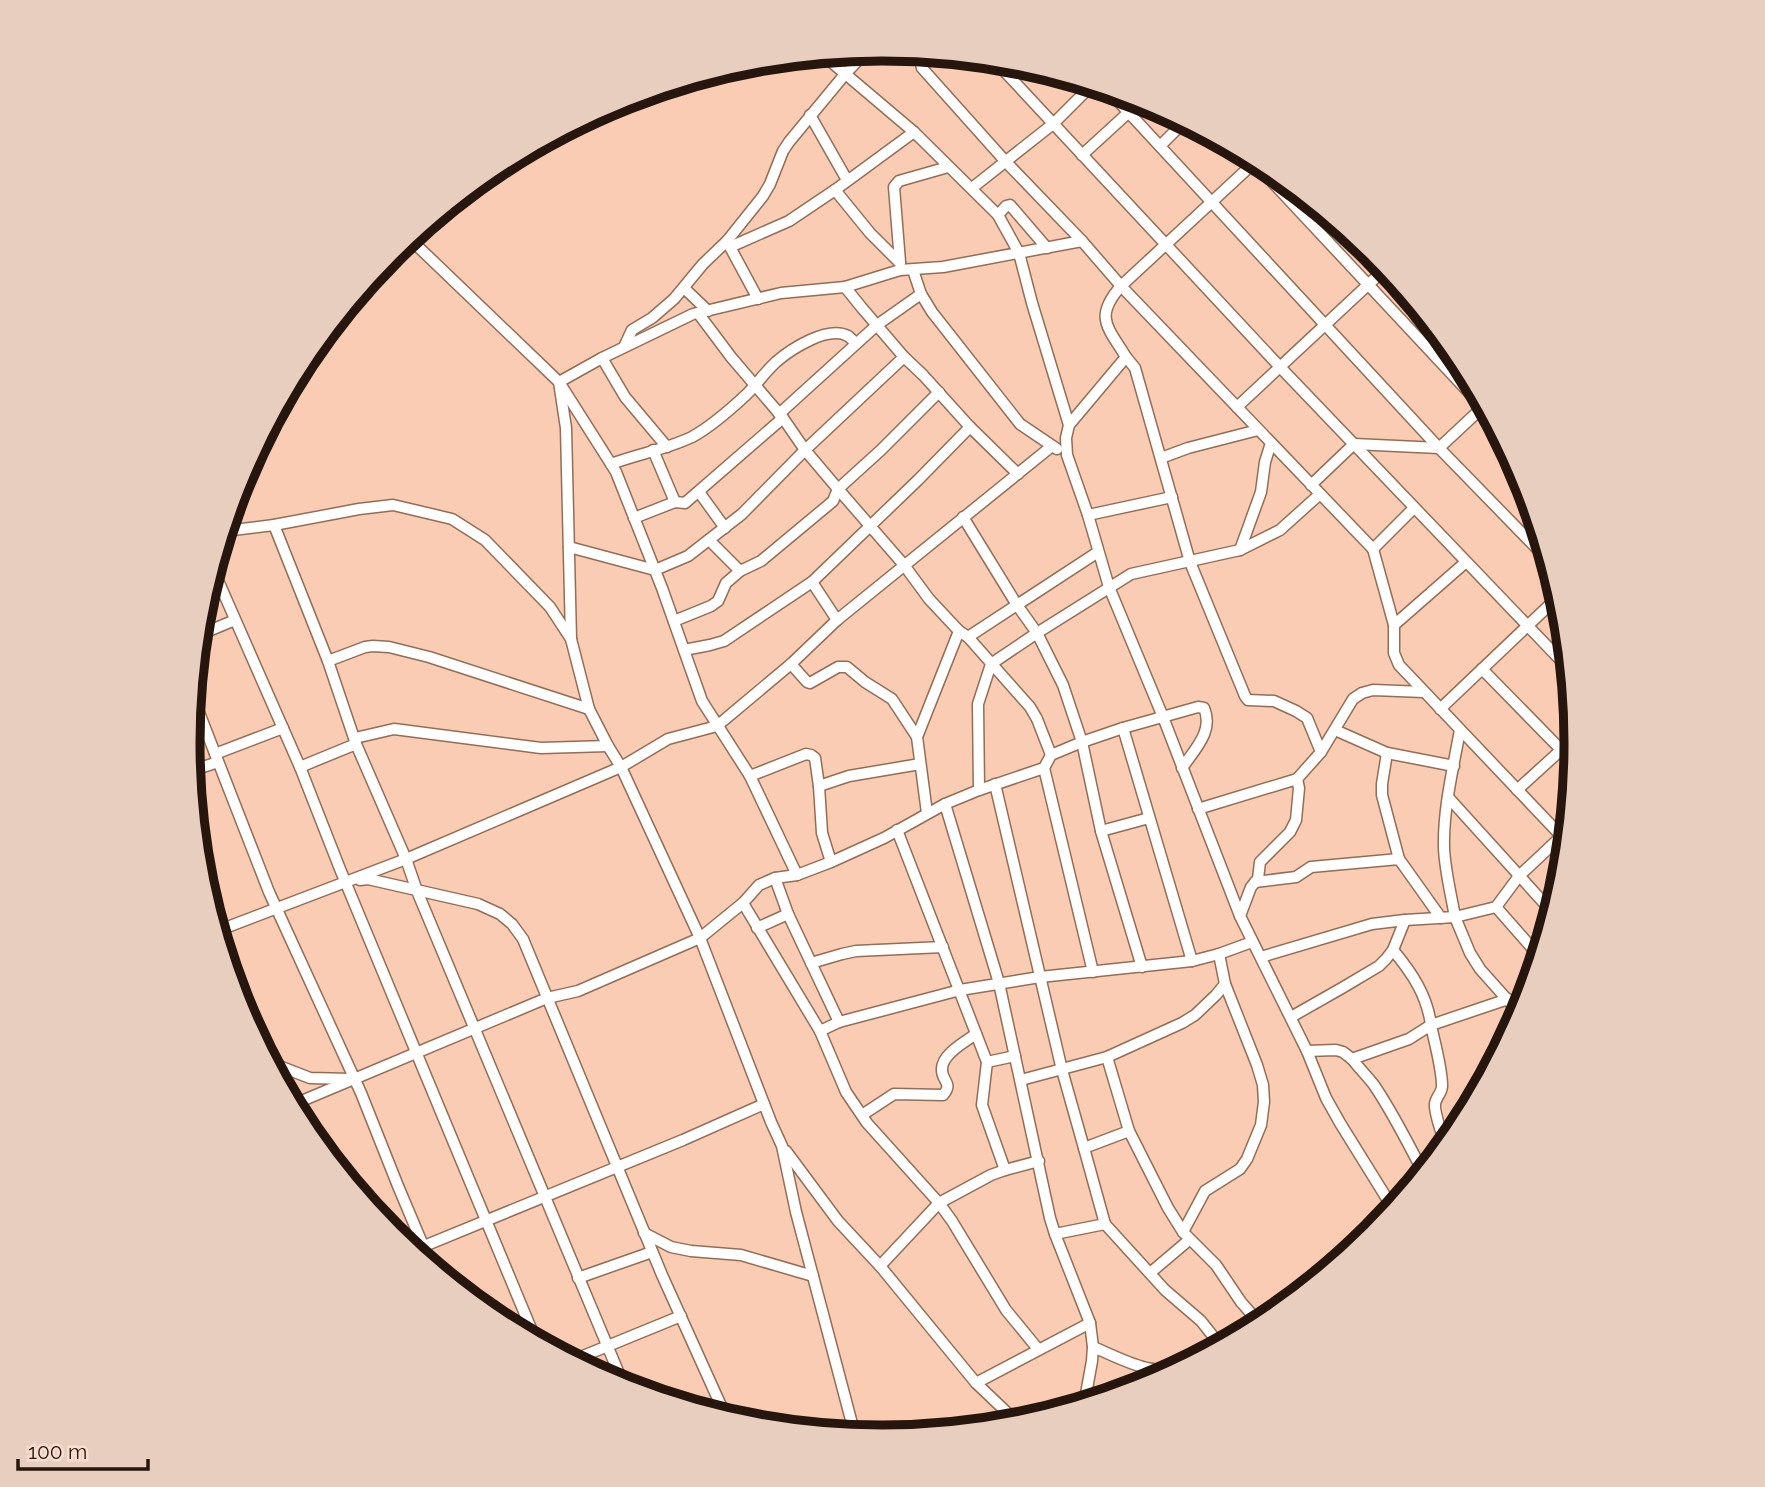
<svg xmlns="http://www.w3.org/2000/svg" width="1765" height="1487" font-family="Raleway,sans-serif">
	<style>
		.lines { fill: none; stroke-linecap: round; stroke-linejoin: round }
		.minor-casing { stroke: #946d56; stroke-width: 13 }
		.minor { stroke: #fff; stroke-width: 10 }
		.rim { fill: none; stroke: #26160d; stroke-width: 9 }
	</style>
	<rect width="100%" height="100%" fill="#f9ccb3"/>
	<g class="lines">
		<defs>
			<g id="minor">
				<path d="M922 53 920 60 922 68 1006 162 1082 241 1121 286 1373 549 1414 508"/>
				<path d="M823 55 914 132 998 215 1019 253 1032 303 1069 425"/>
				<path d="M994 60 1280 367 1570 670"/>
				<path d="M1107 89 1439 448 1550 562"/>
				<path d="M810 115 847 180"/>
				<path d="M1160 146 1185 121"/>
				<path d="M1082 155 1129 112"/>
				<path d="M1247 155 1491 416"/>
				<path d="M1257 160 1121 286C1094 317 1107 326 1126 357L1069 425 1066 438 1067 455 1088 515 1109 587 1163 717 1240 916 1307 1051 1326 1098 1340 1123 1394 1210"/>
				<path d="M972 188 1053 124 1092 85"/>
				<path d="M835 190 870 233 900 263"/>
				<path d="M998 215 1006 206 1010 205 1047 248"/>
				<path d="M409 238 559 382 611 464 616 472 662 588 702 701 750 776 797 875"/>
				<path d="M727 241 730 247 789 221 835 190 914 132"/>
				<path d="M730 247 758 299"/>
				<path d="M900 262 894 187 899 181 948 167"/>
				<path d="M913 270 921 294 932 312 1020 424 1057 449"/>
				<path d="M845 287 862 308 904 357 923 375 970 427 1018 474"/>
				<path d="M684 288 708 311"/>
				<path d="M698 313 731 357 783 418 805 450 838 489 904 565 929 599 959 631 968 637 1030 707 1037 719 1051 755"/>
				<path d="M624 347 632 330 652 318 674 299 703 264 727 241 763 196 770 184 783 151 789 142 846 73 867 51"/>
				<path d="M1126 357 1135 368 1190 562 1245 696 1248 700 1274 701 1296 711 1307 718 1321 752"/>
				<path d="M602 358 625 397 667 447"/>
				<path d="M1237 407 1386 268"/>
				<path d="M779 414 877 325 921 294"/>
				<path d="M653 450 675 502"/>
				<path d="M1161 458 1188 448 1258 430"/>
				<path d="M611 464C638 454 667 449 692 437 712 426 731 409 747 394 757 384 765 372 776 362 791 349 828 325 848 336 851 338 853 341 856 343"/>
				<path d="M1311 485 1354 444 1439 448 1485 405"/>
				<path d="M699 492 725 528"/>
				<path d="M1088 515 1172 497"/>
				<path d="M963 517 1017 605 1037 633 1063 685 1082 742 1101 831 1142 967"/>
				<path d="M634 518 675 502 685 503 783 418"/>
				<path d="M274 525 328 661 356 744 406 859 417 891 625 1388"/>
				<path d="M225 531 274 525 359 509 393 505 452 519 485 540 550 607 571 639"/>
				<path d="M709 540 740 571"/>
				<path d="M569 547 655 570 688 556 742 514 805 450 904 357"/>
				<path d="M1373 549 1394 625V653L1399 665 1567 842"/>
				<path d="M1240 550 1261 492 1265 462 1271 443"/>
				<path d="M213 569 300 767 340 869 537 1343"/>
				<path d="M812 582 837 620"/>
				<path d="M674 621 711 606 718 601 726 583 740 571 761 561 826 507 833 501 838 489 881 450 939 392"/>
				<path d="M1394 625 1466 562"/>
				<path d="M199 635 235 620"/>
				<path d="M968 637 1098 552"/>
				<path d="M684 650 710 645 724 641 812 582 918 480 970 427"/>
				<path d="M328 661 365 647 373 646 389 647 429 657 589 709"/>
				<path d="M791 664 807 682 810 683 838 667H847L865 682 892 699 917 737"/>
				<path d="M1482 669 1575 764"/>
				<path d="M193 697 269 892 361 1093 398 1186 433 1269"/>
				<path d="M1440 709 1560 595"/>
				<path d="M1123 728 1192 961"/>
				<path d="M1335 730 1387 753 1454 766"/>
				<path d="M1460 730C1453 769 1443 809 1444 848 1445 871 1451 894 1455 917L1496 907 1519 876 1568 830"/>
				<path d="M355 738 394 729 541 748 608 746"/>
				<path d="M1387 753 1382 784V795L1399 859"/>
				<path d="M215 754 283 728"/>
				<path d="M300 767 356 744"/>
				<path d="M1044 768 1093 972"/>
				<path d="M191 771 218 762"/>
				<path d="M750 776 806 754 811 755 815 758 819 786 849 776 920 764"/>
				<path d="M995 784 1062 1070 1084 1148"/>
				<path d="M819 786 822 833 831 862"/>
				<path d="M979 790 978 704 991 664 1037 633 1131 574 1240 550 1280 530 1320 494"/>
				<path d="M1517 790 1561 750"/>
				<path d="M1448 797 1553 913"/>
				<path d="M945 804 999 983 1050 1218 1055 1234 1090 1323 1093 1347 1092 1361 1084 1405"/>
				<path d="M1198 809 1297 779 1321 752 1353 699 1362 693 1373 690 1424 692"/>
				<path d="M927 813 917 737 959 631"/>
				<path d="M897 830 987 1062 1015 1056"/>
				<path d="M1101 831 1149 818"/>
				<path d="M775 878 788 914 839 1022"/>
				<path d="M360 880 368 879 478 904 500 914 512 924 523 939 662 1275 727 1419"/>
				<path d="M1255 882 1296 877 1311 867 1399 859 1441 918"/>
				<path d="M743 903 820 1031 846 1092 867 1123 939 1203 952 1221 1006 1310 1038 1349"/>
				<path d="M1496 907 1540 957"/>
				<path d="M1240 916 1251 887 1258 879 1260 862 1290 832 1296 820 1299 788 1297 779"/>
				<path d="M213 918 288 1098"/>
				<path d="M757 928 788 914"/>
				<path d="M217 931 406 859 621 767 668 739 717 726 791 664 837 620 1052 446"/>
				<path d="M1393 950C1412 973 1427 995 1431 1025L1508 999"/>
				<path d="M1261 957 1372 924 1405 920 1455 917 1470 953 1480 969 1521 1015"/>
				<path d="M811 963 842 954 856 951 943 947"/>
				<path d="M1291 1017 1342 988 1379 966 1386 959 1393 950 1405 920"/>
				<path d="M820 1031 839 1022 960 990 1040 977 1192 961 1219 954 1252 942"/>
				<path d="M1307 1051 1336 1050 1343 1052 1352 1059 1409 1039 1431 1025C1435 1045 1441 1064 1442 1084 1443 1093 1436 1096 1435 1104 1434 1114 1443 1136 1446 1147"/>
				<path d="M1107 1057 1129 1131 1168 1208 1183 1232 1216 1265 1241 1302 1255 1318 1263 1324"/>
				<path d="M1352 1059C1359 1068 1367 1076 1374 1085 1393 1113 1408 1143 1424 1174"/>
				<path d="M987 1062 982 1105 1005 1170"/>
				<path d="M274 1064 310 1078 351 1079"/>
				<path d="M1021 1080 1107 1057 1182 1023 1195 1015 1216 995 1225 984 1219 954"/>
				<path d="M292 1105 547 998 578 991 700 938 743 903 759 885 775 878 797 875 831 862 884 838 945 804 979 790 1044 768 1051 755 1082 742 1123 728 1198 707 1204 708C1214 731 1195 749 1182 768"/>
				<path d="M862 1115 894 1094 943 1095C954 1083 941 1081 942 1069 942 1054 965 1042 976 1034"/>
				<path d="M786 1151 838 1221 880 1266 976 1383 1019 1424"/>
				<path d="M1105 1224 1084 1148 1129 1131"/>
				<path d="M1183 1232 1205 1191 1240 1169 1247 1159 1261 1125 1264 1102 1263 1085 1257 1065 1225 984"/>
				<path d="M644 1233 671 1247 691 1251 741 1255 813 1276"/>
				<path d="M1055 1234 1105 1224 1165 1290 1201 1321 1216 1340 1226 1336 1238 1334 1255 1318"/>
				<path d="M412 1251 683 1140 764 1104"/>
				<path d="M880 1266 939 1203 991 1175 1005 1170 1039 1161"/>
				<path d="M1150 1273 1189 1240"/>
				<path d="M578 1278 652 1252"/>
				<path d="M1093 1347C1123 1359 1160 1383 1191 1361 1200 1355 1208 1347 1216 1340L1220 1347"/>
				<path d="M571 1361 681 1316"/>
				<path d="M976 1383 1090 1323"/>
				<path d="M855 1435 796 1212 782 1146 771 1122 700 938 621 767 608 746 589 709 571 639 566 428 559 382 602 358 693 314 781 293 845 287 900 270 943 267 1082 241"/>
			</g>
		</defs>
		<use href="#minor" class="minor-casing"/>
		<use href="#minor" class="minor"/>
	</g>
	<path d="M0 0H1765V1487H0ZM200 743a682 682 0 1 1 1364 0a682 682 0 1 1-1364 0Z" fill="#e8cebf" fill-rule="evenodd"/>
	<path class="rim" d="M200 743a682 682 0 1 1 1364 0a682 682 0 1 1-1364 0Z"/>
	<path d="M18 1459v10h130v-10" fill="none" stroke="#26160d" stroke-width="3.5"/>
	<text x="28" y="1459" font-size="21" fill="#26160d" stroke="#f9decf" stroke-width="5" paint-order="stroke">100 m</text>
</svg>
